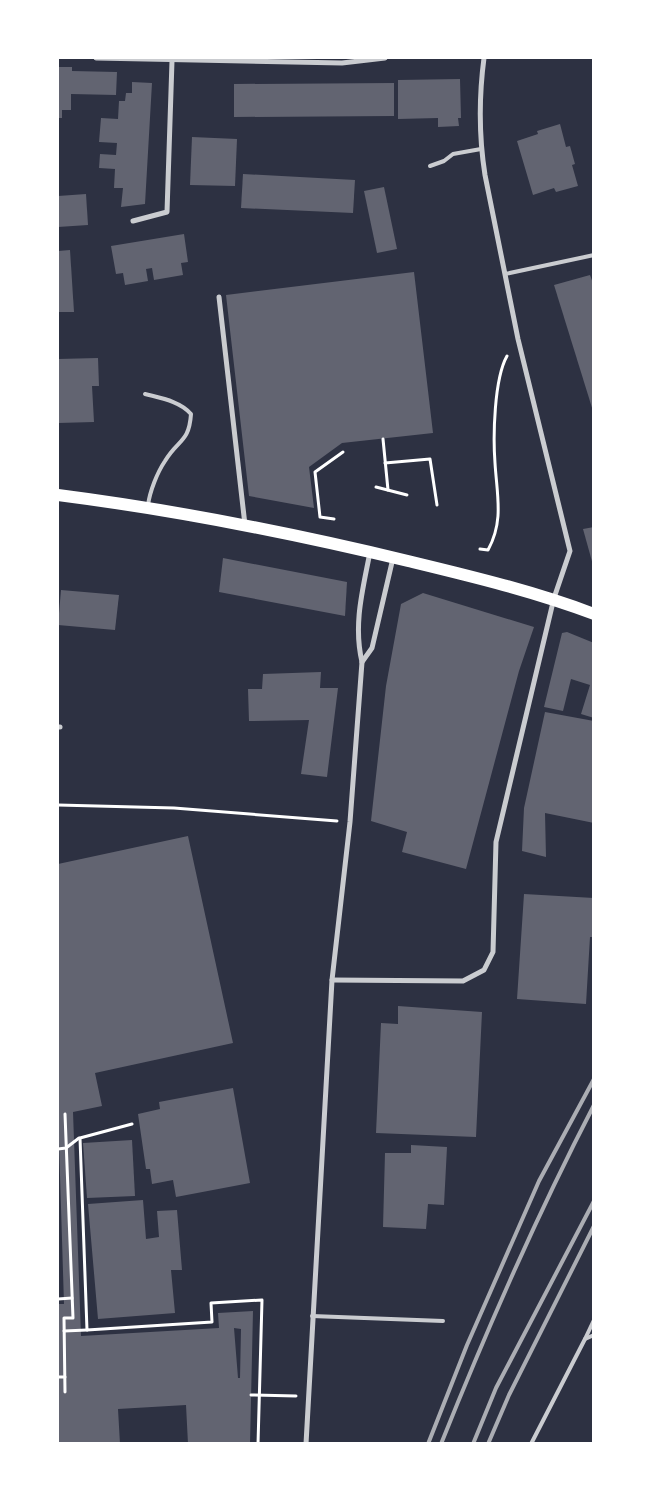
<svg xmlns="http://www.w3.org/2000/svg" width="651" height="1501" font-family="'Nunito Sans',sans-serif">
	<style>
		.building { fill: #626471; fill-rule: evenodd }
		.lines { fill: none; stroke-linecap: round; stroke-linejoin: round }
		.path { stroke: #fff; stroke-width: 3 }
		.service { stroke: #caccd0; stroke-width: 4 }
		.minor { stroke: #caccd0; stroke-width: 5 }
		.primary { stroke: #fff; stroke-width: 12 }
		.rail { stroke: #abadb3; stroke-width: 4 }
	</style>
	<rect width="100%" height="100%" fill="#2d3142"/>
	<g class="building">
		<path d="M58 67H72V71L117 72 116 95 71 94V110H62V118H58Z"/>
		<path d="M460 79 461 118H458L459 126 438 127V118L398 119V80Z"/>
		<path d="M132 82 152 83 145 204 121 207 123 188H114L115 169 99 168 100 154 116 155 117 143 99 142 101 118 118 119 119 101H125L126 93H132Z"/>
		<path d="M394 83V116L234 117V84Z"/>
		<path d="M560 124 566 147 570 146 575 164 572 165 578 186 556 192 554 188 533 195 517 141 538 134 537 131Z"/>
		<path d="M192 137 237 139 235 186 190 185Z"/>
		<path d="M243 174 355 180 353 213 241 208Z"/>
		<path d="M384 187 397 249 377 253 364 191Z"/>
		<path d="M86 194 88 225 58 227V196Z"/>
		<path d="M184 234 188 262 181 263 183 275 154 280 152 268 146 269 148 281 125 285 123 273 116 274 111 246Z"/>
		<path d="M70 250 74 312H58V251Z"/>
		<path d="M414 272 433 433 342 443 309 467 314 508 249 496 226 295Z"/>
		<path d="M590 275 594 286 593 411 554 285Z"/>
		<path d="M98 358 99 386H92L94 422 58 423V359Z"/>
		<path d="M594 527V565H593L583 529Z"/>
		<path d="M223 558 347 582 345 616 219 592Z"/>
		<path d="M61 590 119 595 115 630 58 625Z"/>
		<path d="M423 593 534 627 519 671 466 869 402 852 407 832 371 821 386 686 401 604Z"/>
		<path d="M567 632 594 643V718L581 714 590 685 571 679 563 711 544 707 562 633Z"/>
		<path d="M321 672 320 688H338L327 777 301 774 309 720 249 721 248 689H262L263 674Z"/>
		<path d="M545 712 594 721V823L545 813 546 857 522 851 524 808Z"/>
		<path d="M188 836 233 1043 95 1073 102 1106 73 1112 81 1336 219 1328 218 1313 253 1311 250 1444H188L186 1405 118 1409 120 1444H58V1304H64L58 1111V864ZM234 1328 241 1329 240 1378H238Z"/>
		<path d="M524 894 594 898V937H590L586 1004 517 999Z"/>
		<path d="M398 1006 482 1012 476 1137 376 1133 381 1023 398 1024Z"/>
		<path d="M233 1088 250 1183 176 1197 173 1180 152 1184 150 1169H146L138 1114 160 1109 159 1102Z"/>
		<path d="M132 1140 135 1196 87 1198 83 1143Z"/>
		<path d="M411 1145 447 1147 444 1205 428 1204 426 1229 383 1227 385 1153H411Z"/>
		<path d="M143 1200 146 1239 159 1237 157 1211 177 1210 182 1270H171L175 1313 98 1319 88 1204Z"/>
	</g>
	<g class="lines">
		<g class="path">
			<path d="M383 439 388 490"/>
			<path d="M385 463 430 459 437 505"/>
			<path d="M376 487 407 495"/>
			<path d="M334 519 320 517 315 472 343 452"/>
			<path d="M480 549 488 550C504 521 497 496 495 463 493 437 494 379 507 356"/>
			<path d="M58 805 174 808 337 821"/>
			<path d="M132 1124 80 1138 87 1330 212 1322 211 1303 262 1300 258 1444"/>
			<path d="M58 1149 66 1148 79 1138"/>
			<path d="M58 1299 72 1298"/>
			<path d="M64 1331 87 1330"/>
			<path d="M58 1377H65"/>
			<path d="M65 1392 64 1318H73L65 1114"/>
			<path d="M251 1395 296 1396"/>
		</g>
		<g class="service">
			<path d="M430 166 444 161 453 154 481 149"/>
			<path d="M505 274 594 255"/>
			<path d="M145 394C160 398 180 401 191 414 189 443 178 439 165 461 157 473 150 491 148 505"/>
			<path d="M312 1316 443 1321"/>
			<path d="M585 1339 594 1320"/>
			<path d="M531 1444 585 1339 594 1335"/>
		</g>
		<g class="minor">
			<path d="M96 58 342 63 385 58"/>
			<path d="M133 221 167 212 172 61"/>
			<path d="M219 297 245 525"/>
			<path d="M362 662 372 648 393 558"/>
			<path d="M58 727H60"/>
			<path d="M332 980 463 981 484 970 493 952 496 842 554 598 570 551 518 339 485 175C479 137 479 96 484 58"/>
			<path d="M306 1444 332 980 350 822 362 662C353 624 363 589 370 552"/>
		</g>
		<path class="primary" d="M58 495C175 510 292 533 408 561 470 576 533 591 594 614"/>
		<g class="rail">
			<path d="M428 1444 467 1345 539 1181 594 1079"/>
			<path d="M441 1444C487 1329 537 1215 594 1105"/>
			<path d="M473 1444 496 1388 594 1201"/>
			<path d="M488 1444 509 1395 594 1226"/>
		</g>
	</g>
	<rect width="651" height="1501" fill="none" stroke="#ffffff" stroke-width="118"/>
</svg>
